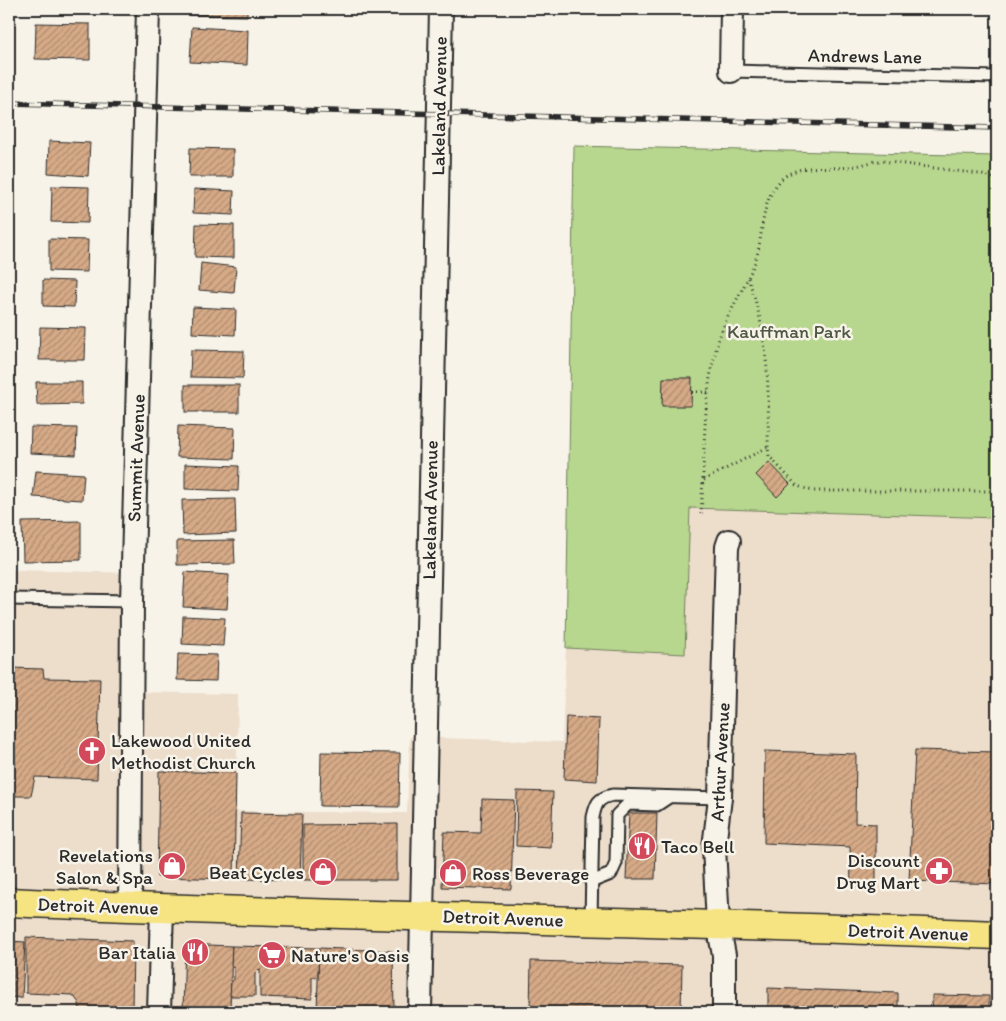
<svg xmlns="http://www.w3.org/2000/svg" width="1006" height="1021" font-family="Itim,sans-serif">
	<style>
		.built { fill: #edddcb }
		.green { fill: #b7d68e; stroke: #71805c }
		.building { fill: url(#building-hatch); stroke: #2b2b2b }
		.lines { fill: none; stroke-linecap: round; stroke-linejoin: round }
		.service-casing { stroke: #2b2b2b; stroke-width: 15 }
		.minor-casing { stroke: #2b2b2b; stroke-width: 26 }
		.primary-casing { stroke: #2b2b2b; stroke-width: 31 }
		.path { stroke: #2b2b2b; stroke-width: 3; stroke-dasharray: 1 4; stroke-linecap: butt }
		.service { stroke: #f7f3e8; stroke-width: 11 }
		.minor { stroke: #f7f3e8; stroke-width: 22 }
		.primary { stroke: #f6e381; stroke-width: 28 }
		.rail-casing { stroke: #2b2b2b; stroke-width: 5.5 }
		.rail { stroke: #f7f3e8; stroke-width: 4; stroke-dasharray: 11; stroke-linecap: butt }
		.labels { text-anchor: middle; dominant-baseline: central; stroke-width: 5; stroke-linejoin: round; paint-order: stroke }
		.street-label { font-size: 19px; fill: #2b2b2b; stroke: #f7f3e8 }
		.park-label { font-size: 19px; fill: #4e5644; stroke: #f7f3e8 }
		.poi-label { font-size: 19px; fill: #2b2b2b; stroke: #f7f3e8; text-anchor: start }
	</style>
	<defs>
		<pattern id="building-hatch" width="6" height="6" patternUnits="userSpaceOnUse" patternTransform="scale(1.25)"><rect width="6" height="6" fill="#d6aa87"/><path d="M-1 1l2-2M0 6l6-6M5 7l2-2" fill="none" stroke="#ae8b6f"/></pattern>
	</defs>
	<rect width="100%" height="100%" fill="#f7f3e8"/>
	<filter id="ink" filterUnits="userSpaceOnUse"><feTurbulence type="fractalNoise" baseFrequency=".02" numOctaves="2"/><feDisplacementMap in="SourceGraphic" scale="10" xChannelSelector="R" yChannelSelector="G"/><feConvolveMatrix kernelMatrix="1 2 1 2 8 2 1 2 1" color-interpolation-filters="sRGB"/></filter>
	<g filter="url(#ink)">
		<path class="built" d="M690 508 997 518V1012H9V570L137 573 135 692 238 694 236 811 407 813 410 737 562 742 566 648 685 654Z"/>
		<path class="green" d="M574 146 997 156V518L690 508 685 654 566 648Z"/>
		<g class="building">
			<path d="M189 9H247V16L189 15Z"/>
			<path d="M36 23 90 24V60L35 59Z"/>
			<path d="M192 27 248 30 247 65 190 62Z"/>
			<path d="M49 141 90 143 88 176 48 173Z"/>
			<path d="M190 148 233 149V177H189Z"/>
			<path d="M52 186 89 187 88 223 51 222Z"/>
			<path d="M194 189 234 191 233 215 193 213Z"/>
			<path d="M196 224 234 225V258L195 257Z"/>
			<path d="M49 239 88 240 87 272 49 271Z"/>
			<path d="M201 263 236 267 234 293 199 290Z"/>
			<path d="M43 280 75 281 74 307 43 306Z"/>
			<path d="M193 307 236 309 235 335 192 333Z"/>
			<path d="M40 327 86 328 85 360H39Z"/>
			<path d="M191 350 244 351 243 378 190 377Z"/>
			<path d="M663 378H692L691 406H662Z"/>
			<path d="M36 382H82V404L37 405Z"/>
			<rect x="185" y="385" width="54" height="27"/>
			<path d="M178 426 235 428 234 459 177 457Z"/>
			<path d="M31 427 77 428 76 455 30 453Z"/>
			<path d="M769 462 790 484 777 497 756 475Z"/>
			<path d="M185 464 239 466 238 491 185 489Z"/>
			<path d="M36 471 84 474 82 500 33 497Z"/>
			<path d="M235 499 236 533 183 535 182 500Z"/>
			<path d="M81 521V560L23 561 22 522Z"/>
			<path d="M234 540 235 564 177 565V541Z"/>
			<path d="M185 572 229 575 227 609 183 607Z"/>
			<path d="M183 616 225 618 223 646 182 644Z"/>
			<path d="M178 654 217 655 216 681 177 680Z"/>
			<path d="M9 668 43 669 44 678 100 679 97 779 35 777 31 796H9Z"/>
			<path d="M566 717 599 719 597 781 564 779Z"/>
			<path d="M915 750 997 752V884L909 881Z"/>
			<path d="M765 751 856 754 855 823 876 824V887L851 886 850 847 764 843Z"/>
			<path d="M321 752 400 753 399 807 320 806Z"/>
			<path d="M159 771 236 773 234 879 157 877Z"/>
			<path d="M517 791 553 792 551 848 516 846Z"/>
			<path d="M482 799 514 800 511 889 442 887 444 832 481 833Z"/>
			<path d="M241 813 302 814 300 880 239 879Z"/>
			<path d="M629 813H657L655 879H626Z"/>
			<path d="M397 824V880H303V825Z"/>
			<path d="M26 937 133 941 132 1012H80L79 1003 73 995 26 993Z"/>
			<path d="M9 941 25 942 22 998 9 997Z"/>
			<path d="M185 944 232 946 230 1011 183 1009Z"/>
			<path d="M232 946 319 948 318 977H312V999L260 997V969L255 974V996H230L231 982 234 979V968L231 966Z"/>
			<path d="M319 948 393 951 394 1012H317Z"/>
			<path d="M531 961 682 965 681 1012H530Z"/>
			<path d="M768 988 898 993V1012H768Z"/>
			<path d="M932 995 989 996V1012H932Z"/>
		</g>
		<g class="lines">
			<defs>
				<g id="service">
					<path d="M731 71 997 77"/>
					<path d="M9 599 132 601"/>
					<path d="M591 882 611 874 616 863 617 815 628 804 657 805 669 797"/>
					<path d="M591 920 593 817C596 803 598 798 613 795L720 798"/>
				</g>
				<g id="minor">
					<path d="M731 71 732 9"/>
					<path d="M130 908 132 601 148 9"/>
					<path d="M159 1012 162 908"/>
					<path d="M420 1012 441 9"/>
					<path d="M724 1012V955L718 924 714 847 720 798 727 547 729 541"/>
				</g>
				<path id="primary" d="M9 902C338 917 668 921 997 935"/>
			</defs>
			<use href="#service" class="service-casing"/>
			<use href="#minor" class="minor-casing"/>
			<use href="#primary" class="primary-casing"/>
			<g class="path">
				<path d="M748 278C769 335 769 387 768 447"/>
				<path d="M692 392H708"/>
				<path d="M704 480 768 447 769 456 797 486 813 491H997"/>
				<path d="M701 514C705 460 702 402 716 349 724 316 745 290 756 259 764 233 760 198 783 178 802 162 827 170 849 167 861 166 870 161 882 161L979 174 997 179"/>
			</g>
			<use href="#service" class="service"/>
			<use href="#minor" class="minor"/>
			<use href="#primary" class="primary"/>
			<defs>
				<path id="rail" d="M9 103 997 128"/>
			</defs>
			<use href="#rail" class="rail-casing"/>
			<use href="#rail" class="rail"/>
		</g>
	</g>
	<defs>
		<symbol id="church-disc" viewBox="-11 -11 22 22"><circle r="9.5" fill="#d1495b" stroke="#f7f3e8"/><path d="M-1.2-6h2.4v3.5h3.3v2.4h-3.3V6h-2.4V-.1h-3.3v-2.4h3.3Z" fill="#fff"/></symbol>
		<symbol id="restaurant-disc" viewBox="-11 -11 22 22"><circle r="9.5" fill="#d1495b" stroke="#f7f3e8"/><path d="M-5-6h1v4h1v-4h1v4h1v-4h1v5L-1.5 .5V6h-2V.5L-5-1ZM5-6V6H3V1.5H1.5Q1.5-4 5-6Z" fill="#fff"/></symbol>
		<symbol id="shop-disc" viewBox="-11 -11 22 22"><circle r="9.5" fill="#d1495b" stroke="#f7f3e8"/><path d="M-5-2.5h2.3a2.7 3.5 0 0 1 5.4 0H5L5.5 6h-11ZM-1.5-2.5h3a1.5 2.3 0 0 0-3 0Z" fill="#fff"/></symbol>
		<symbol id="pharmacy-disc" viewBox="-11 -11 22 22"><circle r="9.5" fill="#d1495b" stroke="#f7f3e8"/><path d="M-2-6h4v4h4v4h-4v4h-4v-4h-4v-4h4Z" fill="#fff"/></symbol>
		<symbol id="supermarket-disc" viewBox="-11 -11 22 22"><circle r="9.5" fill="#d1495b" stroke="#f7f3e8"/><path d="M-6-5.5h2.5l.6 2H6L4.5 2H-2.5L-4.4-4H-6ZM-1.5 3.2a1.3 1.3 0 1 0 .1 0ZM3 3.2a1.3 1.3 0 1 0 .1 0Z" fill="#fff"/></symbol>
	</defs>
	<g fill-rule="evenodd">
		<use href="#church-disc" x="76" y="735" width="32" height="32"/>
		<use href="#restaurant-disc" x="626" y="830" width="32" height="32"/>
		<use href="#shop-disc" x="156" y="850" width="32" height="32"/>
		<use href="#pharmacy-disc" x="923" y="855" width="32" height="32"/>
		<use href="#shop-disc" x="307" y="856" width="32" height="32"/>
		<use href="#shop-disc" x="437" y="857" width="32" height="32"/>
		<use href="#restaurant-disc" x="179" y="936" width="32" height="32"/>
		<use href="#supermarket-disc" x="256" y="939" width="32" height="32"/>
	</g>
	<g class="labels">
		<g class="street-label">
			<text transform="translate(865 56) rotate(1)">Andrews Lane</text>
			<text transform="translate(439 106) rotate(-89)">Lakeland Avenue</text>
			<text transform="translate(136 458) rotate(-88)">Summit Avenue</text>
			<text transform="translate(430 510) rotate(-89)">Lakeland Avenue</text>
			<text transform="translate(720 762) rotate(-87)">Arthur Avenue</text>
			<text transform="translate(98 906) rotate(2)">Detroit Avenue</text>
			<text transform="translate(503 918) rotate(2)">Detroit Avenue</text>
			<text transform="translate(908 932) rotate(2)">Detroit Avenue</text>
		</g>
		<g class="park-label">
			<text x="789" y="331">Kauffman Park</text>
		</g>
		<g class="poi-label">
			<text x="111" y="740">Lakewood United<tspan x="111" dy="22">Methodist Church</tspan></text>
			<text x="661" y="846">Taco Bell</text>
			<text x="153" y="855" text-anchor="end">Revelations<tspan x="153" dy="22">Salon &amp; Spa</tspan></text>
			<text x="920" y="860" text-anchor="end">Discount<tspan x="920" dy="22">Drug Mart</tspan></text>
			<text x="304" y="872" text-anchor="end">Beat Cycles</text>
			<text x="472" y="873">Ross Beverage</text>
			<text x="176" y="952" text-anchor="end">Bar Italia</text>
			<text x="291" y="955">Nature's Oasis</text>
		</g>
	</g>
	<rect width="1006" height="1021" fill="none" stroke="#f7f3e8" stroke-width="30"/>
	<rect x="15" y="15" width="976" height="991" fill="none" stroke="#2b2b2b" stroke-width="2" filter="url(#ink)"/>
</svg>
